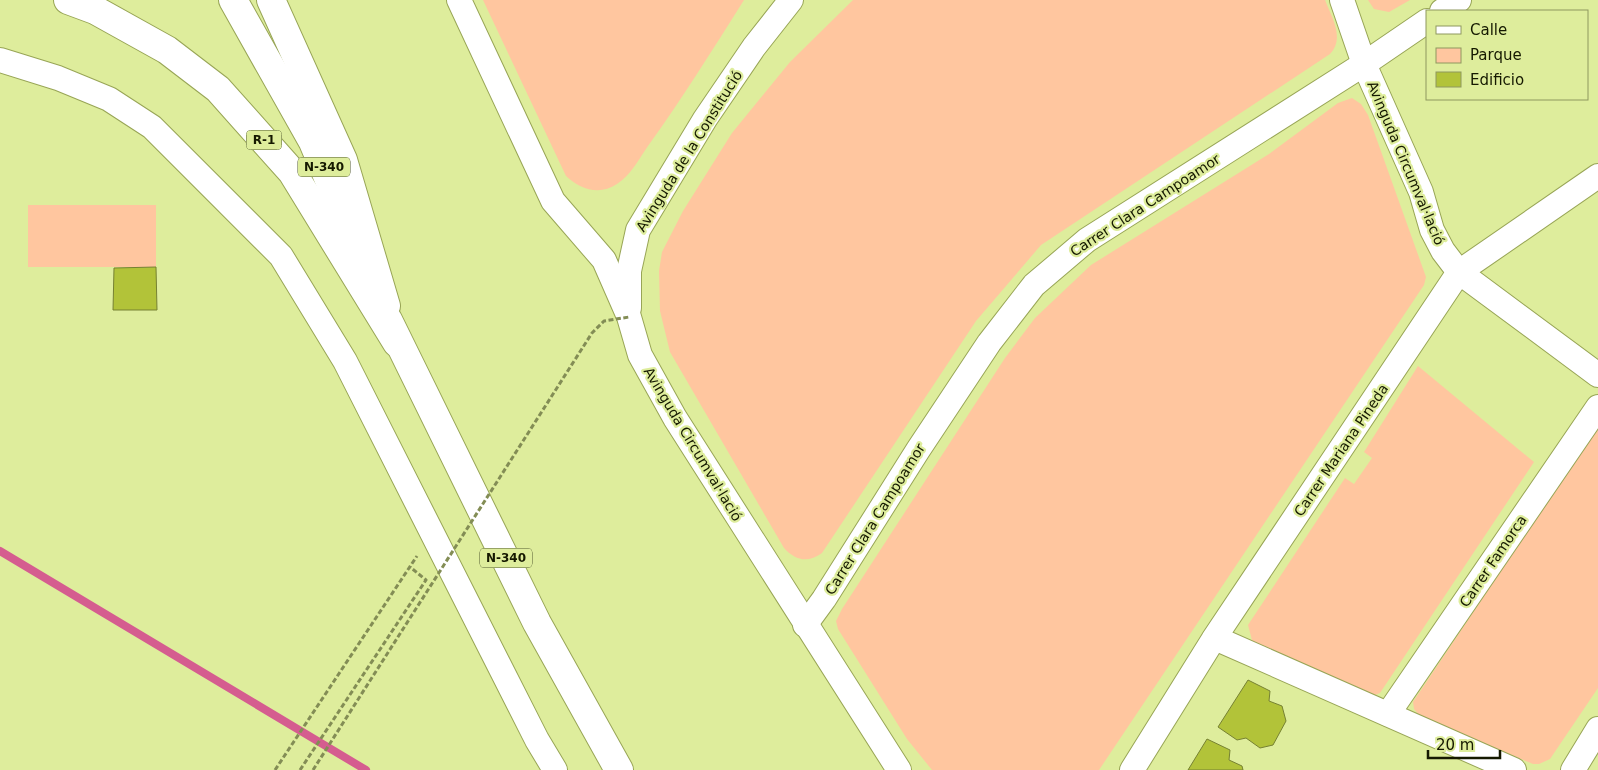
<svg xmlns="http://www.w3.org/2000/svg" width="1598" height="770" font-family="'DejaVu Sans',sans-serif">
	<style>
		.green { fill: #ffc69f }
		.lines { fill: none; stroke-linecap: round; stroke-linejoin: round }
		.stream { stroke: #d55d8f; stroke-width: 8 }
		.building { fill: #b2c339; stroke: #768132 }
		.minor-casing { stroke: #98a556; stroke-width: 26 }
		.major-casing { stroke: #98a556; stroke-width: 30 }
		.highway-casing { stroke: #98a556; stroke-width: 30 }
		.path { stroke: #838d55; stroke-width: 3; stroke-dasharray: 5 2.5; stroke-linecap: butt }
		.minor { stroke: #fff; stroke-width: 24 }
		.major { stroke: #fff; stroke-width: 28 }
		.highway { stroke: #fff; stroke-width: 28 }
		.path-bridge { stroke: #838d55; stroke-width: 3; stroke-dasharray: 5 2.5; stroke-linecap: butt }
		.labels { text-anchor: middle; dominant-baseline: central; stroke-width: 4.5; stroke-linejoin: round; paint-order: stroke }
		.shield { fill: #deed9c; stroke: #51592f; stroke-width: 1 }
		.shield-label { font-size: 12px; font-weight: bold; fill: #151900 }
		.street-label { font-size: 14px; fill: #151900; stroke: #deed9c }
	</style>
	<rect width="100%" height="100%" fill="#deed9c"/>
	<g class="green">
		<path d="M483 0H744C713 49 682 99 648 146 639 159 630 176 617 184 599 196 580 189 566 176Z"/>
		<path d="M853 0H1325C1332 18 1345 38 1330 54L1041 245 976 321 822 553C808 563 796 561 784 548L670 352 660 311 659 271 662 252 683 211 732 133 790 62Z"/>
		<path d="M1368 0H1410L1389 12 1374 9Z"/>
		<path d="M1352 98 1361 104 1368 115 1426 277 1424 285 1099 770H932L907 739 838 629 836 621 842 609 1005 358 1035 318 1091 265 1269 154 1338 103Z"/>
		<rect x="28" y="205" width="128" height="62"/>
		<path d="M1418 366 1534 462 1380 693 1375 695 1253 644 1248 625 1345 478 1354 484 1372 458 1364 452Z"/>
		<path d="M1598 426V688L1550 759 1539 764H1533L1420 716 1414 709 1413 702Z"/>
	</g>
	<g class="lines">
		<path class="stream" d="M0 551 366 770"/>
	</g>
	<g class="building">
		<path d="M156 267 157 310H113L114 268Z"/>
		<path d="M1248 680 1270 691 1269 701 1282 706 1286 721 1273 745 1260 748 1246 738 1237 740 1218 727Z"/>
		<path d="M1207 739 1230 750 1229 760 1242 766 1243 770H1188Z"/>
	</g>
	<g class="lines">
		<defs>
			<g id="minor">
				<path d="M459 0 553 201 604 260 629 317 640 355 675 418 899 770"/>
				<path d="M1342 0 1364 64 1421 192 1432 230 1443 251 1459 272 1598 375"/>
				<path d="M1442 11 1459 0"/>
				<path d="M0 60 58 78 109 99 152 127 281 256 345 361 537 740 555 770"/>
				<path d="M629 308V271L638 230 705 119 754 47 791 0"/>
				<path d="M805 625 824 599 918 450 989 343 1034 285 1087 240 1364 64 1427 21"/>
				<path d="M1215 638 1514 770"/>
				<path d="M1388 714 1598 407"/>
				<path d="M1132 770 1213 640 1459 272 1598 176"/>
				<path d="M1573 770 1598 729"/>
			</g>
			<g id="major">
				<path d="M233 0 313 142 362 258"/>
				<path d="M388 320 537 623 619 770"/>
			</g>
			<g id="highway">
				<path d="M68 0 95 10 167 50 218 89 292 172 397 343"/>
				<path d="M271 0 343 160 386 306"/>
			</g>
		</defs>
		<use href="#minor" class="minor-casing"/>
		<use href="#major" class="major-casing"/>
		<use href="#highway" class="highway-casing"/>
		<g class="path">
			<path d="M275 770 417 556"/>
			<path d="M300 770 426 580 410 567"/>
		</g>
		<use href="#minor" class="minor"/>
		<use href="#major" class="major"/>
		<use href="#highway" class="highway"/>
		<path class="path-bridge" d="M313 770 592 333 604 321 629 317"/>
	</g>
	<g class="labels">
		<g class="shield">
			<rect x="246.5" y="130.5" width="35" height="19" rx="4"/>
			<rect x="298" y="157.5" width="52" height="19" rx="4"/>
			<rect x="480" y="548.5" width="52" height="19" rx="4"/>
		</g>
		<g class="shield-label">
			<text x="264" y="140">R-1</text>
			<text x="324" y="167">N-340</text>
			<text x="506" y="558">N-340</text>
		</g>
		<g class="street-label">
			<text transform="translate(689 151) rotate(-58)">Avinguda de la Constitució</text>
			<text transform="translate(1406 163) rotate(67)">Avinguda Circumval·lació</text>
			<text transform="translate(1145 205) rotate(-33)">Carrer Clara Campoamor</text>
			<text transform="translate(693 444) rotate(59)">Avinguda Circumval·lació</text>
			<text transform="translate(1341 450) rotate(-56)">Carrer Mariana Pineda</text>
			<text transform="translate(875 519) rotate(-58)">Carrer Clara Campoamor</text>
			<text transform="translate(1493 561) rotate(-56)">Carrer Famorca</text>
		</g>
	</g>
	<rect x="1426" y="10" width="162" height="90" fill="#deed9c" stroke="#8e985e"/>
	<rect x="1436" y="26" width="25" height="8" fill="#ffffff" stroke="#8e985e"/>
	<text x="1470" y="35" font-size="15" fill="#151900">Calle</text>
	<rect x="1436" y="48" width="25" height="15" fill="#ffc69f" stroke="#8e985e"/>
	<text x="1470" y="60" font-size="15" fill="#151900">Parque</text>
	<rect x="1436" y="72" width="25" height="15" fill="#b2c339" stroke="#8e985e"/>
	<text x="1470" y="85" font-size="15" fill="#151900">Edificio</text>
	<path d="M1428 750v8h72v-8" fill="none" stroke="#151900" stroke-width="2.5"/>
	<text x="1436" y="750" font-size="15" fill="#151900" stroke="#deed9c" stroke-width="4" paint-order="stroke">20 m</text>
</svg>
